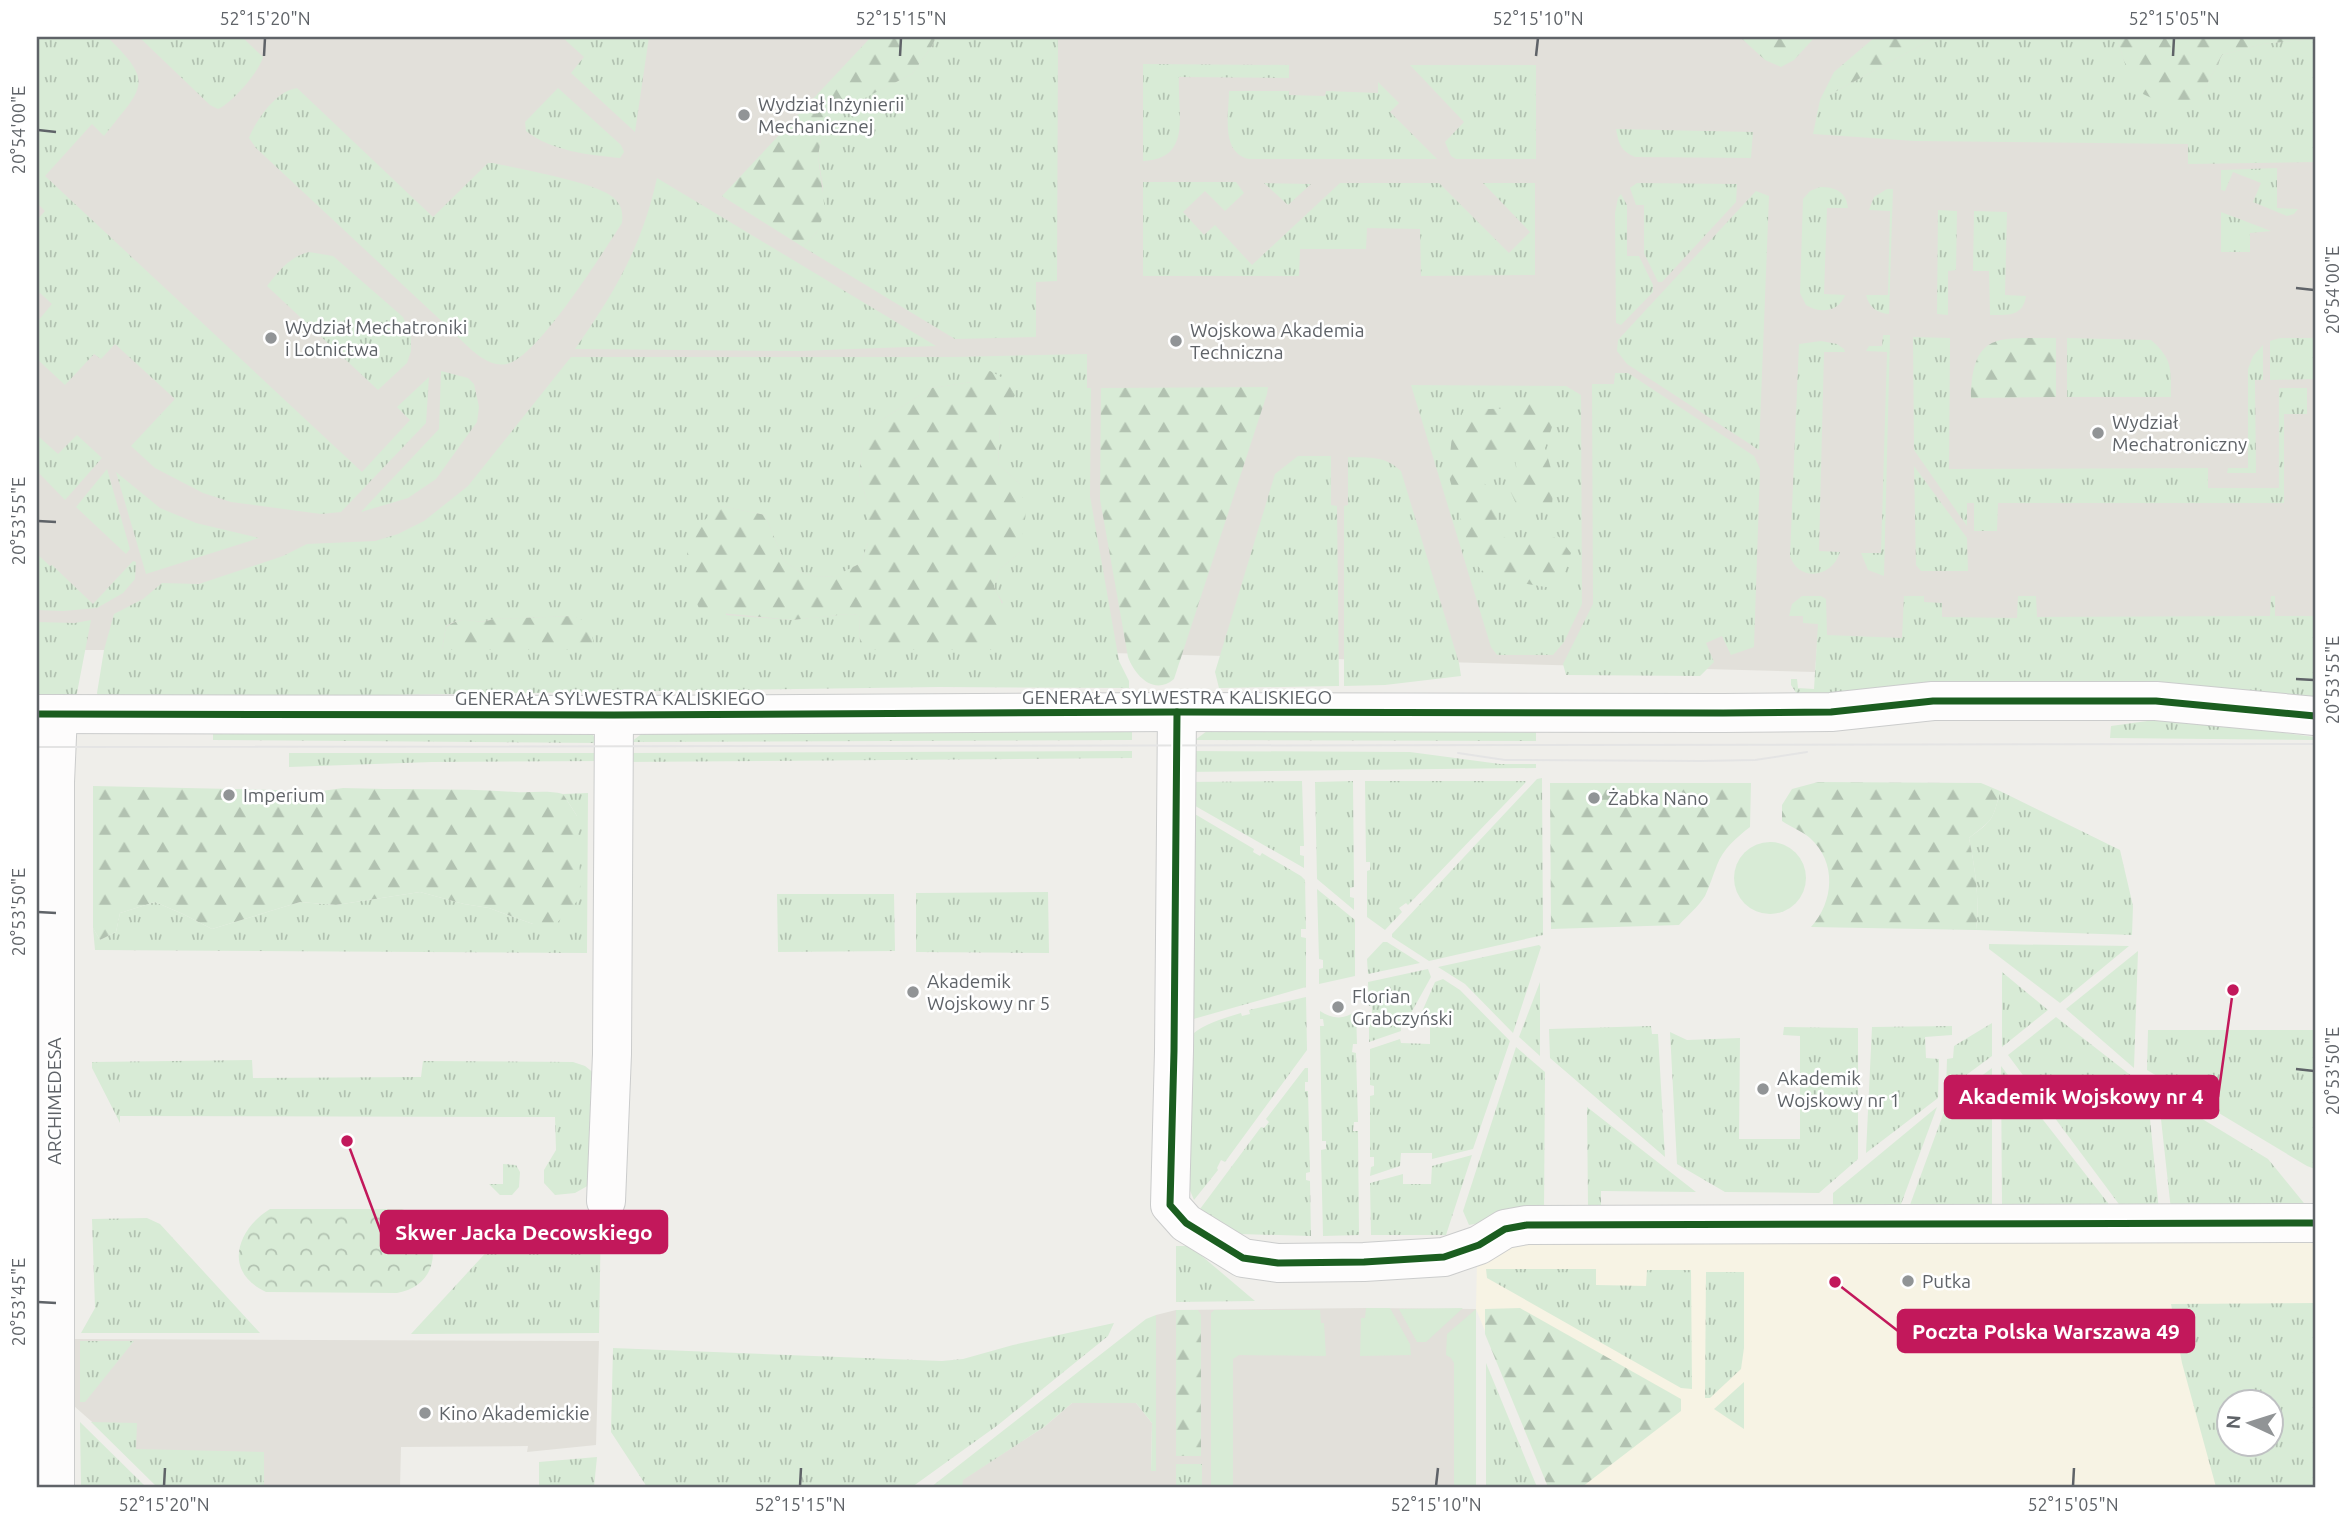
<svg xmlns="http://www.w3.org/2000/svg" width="2352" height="1524" font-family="Ubuntu,sans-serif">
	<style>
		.commercial { fill: #f7f3e4; fill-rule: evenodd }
		.education { fill: #e2e0da }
		.grass { fill: url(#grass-tufts); fill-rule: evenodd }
		.forest { fill: url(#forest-firs) }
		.park { fill: url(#park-crowns) }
		.garden { fill: #d8ebd6 }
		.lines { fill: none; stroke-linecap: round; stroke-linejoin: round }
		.minor-casing { stroke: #cbcccc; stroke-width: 40 }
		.minor { stroke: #fdfcfc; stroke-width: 38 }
		.tram { stroke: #e4e4e4; stroke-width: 2 }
		.cycleway-casing { stroke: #fff; stroke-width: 11 }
		.cycleway { stroke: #1b5e20; stroke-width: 7 }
		.ticks { fill: none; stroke: #5f6368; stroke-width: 2.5 }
		.poi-dot { fill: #919496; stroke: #fff; stroke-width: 2.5 }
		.labels { text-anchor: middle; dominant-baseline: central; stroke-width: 5; stroke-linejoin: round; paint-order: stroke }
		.poi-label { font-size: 19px; fill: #5f6368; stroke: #fff; text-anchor: start }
		.street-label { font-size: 19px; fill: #5f6368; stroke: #fff }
		.leader { fill: none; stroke: #c2185b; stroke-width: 2.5 }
		.callout-dot { fill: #c2185b; stroke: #fff; stroke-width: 2.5 }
		.callout { fill: #c2185b; stroke: #c2185b; stroke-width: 2.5 }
		.callout-label { font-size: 21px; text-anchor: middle; font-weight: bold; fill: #fff }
		.neatline { fill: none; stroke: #5f6368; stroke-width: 2.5 }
		.ticks-label { font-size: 18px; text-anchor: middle; fill: #5f6368 }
	</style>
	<defs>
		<pattern id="grass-tufts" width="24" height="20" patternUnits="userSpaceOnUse" patternTransform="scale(1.75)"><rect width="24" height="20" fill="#d8ebd6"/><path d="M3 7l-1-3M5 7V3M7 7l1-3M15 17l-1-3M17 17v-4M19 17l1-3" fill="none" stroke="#b2c2b1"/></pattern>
		<pattern id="forest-firs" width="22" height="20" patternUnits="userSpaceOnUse" patternTransform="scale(1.75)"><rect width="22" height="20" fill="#d8ebd6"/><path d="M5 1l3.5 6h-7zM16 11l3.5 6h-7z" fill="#b2c2b1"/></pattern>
		<pattern id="park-crowns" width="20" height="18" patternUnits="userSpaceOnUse" patternTransform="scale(1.75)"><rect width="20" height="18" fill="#d8ebd6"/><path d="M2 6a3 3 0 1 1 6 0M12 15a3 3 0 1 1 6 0" fill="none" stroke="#b2c2b1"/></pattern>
	</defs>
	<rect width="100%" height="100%" fill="#efeeea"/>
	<path class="commercial" d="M2315 1232V1487H1548L1476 1309 1477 1261 1516 1239ZM2230 1402H2272V1444H2230Z"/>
	<g class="education">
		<path d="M37 37H2315V645L1817 646 1815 672 1000 650H37Z"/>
		<path d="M1366 1308 1476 1309V1487H962V1480L1044 1427 1072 1403H1136L1152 1423 1151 1471H1155L1156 1315 1176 1310Z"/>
		<path d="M74 1339 599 1341 596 1445 527 1452 528 1446 401 1447 400 1487H260L133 1458 74 1406Z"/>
	</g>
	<g class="grass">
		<path d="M37 37H107C157 84 141 88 104 136L92 124 45 176 362 472 410 420 397 407 429 377 426 423 341 512 321 514 231 502 203 493 155 468 131 446 175 399 115 344 101 359 94 354 65 385 37 359V322L52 304 40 293 37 295V220L45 211 37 203Z"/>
		<path d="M139 37H242L263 57C259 72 232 103 218 109L210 105Z"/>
		<path d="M562 37H649L635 132 571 73 584 57Z"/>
		<path d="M936 37H1058L1057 281 1036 282V337L955 339 803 247 817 232 823 187 818 156 821 139 830 122 844 108 912 74 932 46Z"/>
		<path d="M1936 37H2117L2124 61 2202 94 2222 55 2262 44 2315 39V162L2188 164V144L1915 141 1813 134 1820 100Z"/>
		<path d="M1143 64 1289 65V78L1179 77C1177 113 1193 159 1143 161Z"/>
		<path d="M1410 65H1536V159H1456L1451 156 1445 142 1464 122Z"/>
		<path d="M1378 82 1399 103 1390 112 1437 159H1249C1220 153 1229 113 1229 91H1289V95L1325 96 1326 91 1378 93Z"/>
		<path d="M297 88 433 217 488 163H493C520 169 597 182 614 198 622 206 623 213 622 223 603 252 538 357 507 364 485 369 463 341 449 328L256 148 249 138C256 120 276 91 297 88Z"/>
		<path d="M558 88 621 145 624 152 620 158C589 155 551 151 526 131L525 122Z"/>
		<path d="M1616 129 1753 132 1751 158 1635 157C1621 151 1619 145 1616 129Z"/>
		<path d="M2277 168V208L2298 209 2294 214 2287 216 2253 202 2261 183 2233 172 2225 191 2221 190V170Z"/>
		<path d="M657 178 936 346 798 351 575 349C615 292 642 246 657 178Z"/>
		<path d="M1143 182H1236L1244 193 1225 211 1205 191 1183 212 1204 235 1215 225 1252 265 1340 183H1439L1509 253 1530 232 1483 183H1535V275L1421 276 1420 229 1367 228 1366 249H1300L1299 276H1143Z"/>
		<path d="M1264 183 1311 184 1288 205Z"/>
		<path d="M1637 183 1737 184 1736 202 1662 282H1658L1644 253V205H1636L1630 188Z"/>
		<path d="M1820 187C1836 187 1846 192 1848 208H1827L1824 294 1845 295C1839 312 1820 314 1806 305L1800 293 1803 199 1810 191Z"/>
		<path d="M1887 189H1893L1889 314C1877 313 1869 307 1866 295H1888L1890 211 1869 210 1874 197Z"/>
		<path d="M1756 191 1769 196 1759 450 1627 364 1617 351 1618 340Z"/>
		<path d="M1621 194 1627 205V256H1639L1653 285V292L1621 325 1616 323 1615 213 1618 198Z"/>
		<path d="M1938 210 1957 211 1956 270 1948 271V315L1937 314Z"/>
		<path d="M1974 211 2007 212 2005 295 2026 296C2023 317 2007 315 1990 315L1989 271H1973Z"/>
		<path d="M2221 213V212L2271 231 2250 233V252H2221Z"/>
		<path d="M309 252 333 256 403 317 411 336V351L407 363 378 390 267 286C279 271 289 257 309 252Z"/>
		<path d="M1883 335H1890L1884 576 1868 570 1861 553H1881L1887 352 1866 351 1869 346H1882Z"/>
		<path d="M1913 337 1950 338 1949 469 2208 468V488H2279V388H2307V414H2284V503H1998L1997 531H1974V503H1967V526L1914 450Z"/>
		<path d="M2067 338 2151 340C2173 359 2171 370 2171 397H2067Z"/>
		<path d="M2280 338H2315V379L2270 380V341Z"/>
		<path d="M1821 341 1837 344 1844 349 1845 352H1824L1819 551 1840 552C1833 577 1799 583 1790 556L1799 344Z"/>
		<path d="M2263 345V380H2255L2256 473H2227L2228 468H2248V369L2253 356Z"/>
		<path d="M1087 354V388H1091L1090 496 1119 661 1129 681V688L939 687 99 699 97 693 104 650 114 614 143 599 162 583 199 584 283 556 307 544 375 541 398 534 424 521 468 486 571 357H955ZM972 382 1014 395 1000 424 998 464 1020 484V552L999 570 994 587 1003 603 860 643 859 615 848 614 792 620 726 615 721 506 765 515 784 561 800 572 818 577 836 576 861 563 868 543V505L859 474 863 444 883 419 931 388ZM573 616 442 649 446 626C467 613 473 626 493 619Z"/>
		<path d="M441 371 468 378 474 384 479 407 477 422 436 479 408 498 361 512 439 429Z"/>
		<path d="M1615 373H1628L1754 456 1760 469 1754 647 1731 655 1722 636 1706 643 1714 662 1700 676 1566 675 1563 664 1593 604 1592 384H1614Z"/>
		<path d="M1411 385 1566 386 1581 395 1582 604 1564 642 1553 655H1497L1491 647Z"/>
		<path d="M37 435 58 454 77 435 102 458 65 500 37 471Z"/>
		<path d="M1298 456H1331V505L1337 506 1339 686 1219 688 1215 672 1275 474Z"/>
		<path d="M1348 457C1371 458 1383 455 1401 471L1459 663 1461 676 1385 685 1344 686V506L1348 505Z"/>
		<path d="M1914 466 1967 538 1968 571H1921L1916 565Z"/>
		<path d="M107 469 130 549 126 554 76 507Z"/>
		<path d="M116 472 160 508 196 523 259 538 146 574Z"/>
		<path d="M37 554 50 566 52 565 93 604 133 561 136 562 135 579 123 593 97 608 63 611 37 610Z"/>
		<path d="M1802 596H1821L1826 599 1827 635 1902 638 1904 596H1924V602L1942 603V617L2017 618 2018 596H2036L2037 617 2270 616 2271 596H2275V616H2315V701L1799 697 1791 685V679H1797L1798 688 1814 689 1818 624 1803 623V616H1789L1792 604Z"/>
		<path d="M91 620 76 698 37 696V622L75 623Z"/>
		<path d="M2169 718 2315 737V740L2110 738 2111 726Z"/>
		<path d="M1132 728V740L631 742 648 729Z"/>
		<path d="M1211 728 1536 730V741L1195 740Z"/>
		<path d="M213 730 591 732 598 743 213 740Z"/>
		<path d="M1132 751V758L624 762 626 753Z"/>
		<path d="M1188 751 1410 752 1500 764H1536V768L1184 772Z"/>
		<path d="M289 753H601L604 761 432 762 289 767Z"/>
		<path d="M1542 778 1543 935 1429 961 1392 937V934L1537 779Z"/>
		<path d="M1302 781 1304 846H1300V855L1304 856V868L1183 799V782Z"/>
		<path d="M1353 781 1354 887 1350 888V897L1354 898V910L1317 879 1315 782Z"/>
		<path d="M1365 781H1525L1526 782 1408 905 1406 903 1399 908 1402 912 1385 930 1367 917V871L1370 870V862H1366Z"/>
		<path d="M2000 791 2120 850 2133 906 2132 935 1976 930C1980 900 1975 868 1969 838 1993 820 1993 820 2000 791Z"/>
		<path d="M588 793 587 953 95 950 93 928 100 940 116 932 120 913 155 902 183 914 212 929 300 902 336 905 420 892 464 904 489 908 533 924 577 816 563 794Z"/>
		<path d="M1188 810 1254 849 1253 852 1260 856 1262 853 1301 876 1305 880 1306 929H1301V937L1306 938V987L1190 1020Z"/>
		<path d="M1317 889 1355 920V976L1319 984V969L1323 968V960L1319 959Z"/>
		<path d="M1048 892 1049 953 916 952V893Z"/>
		<path d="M777 894H894L895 951 778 952Z"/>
		<path d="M1383 942H1387L1420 963 1368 974 1367 959Z"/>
		<path d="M1989 944 2129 946 2060 1003 1989 949Z"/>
		<path d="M1539 945 1541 947 1513 1033 1465 984 1438 967Z"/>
		<path d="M2138 951 2134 1068 2066 1009Z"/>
		<path d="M1428 969 1431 977 1411 1013 1400 1014 1401 1031 1369 1042V1014L1372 1013V1006H1369L1368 982Z"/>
		<path d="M2002 972 2048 1010 2002 1047Z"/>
		<path d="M1443 979 1460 990 1510 1041 1473 1149 1432 1159V1153H1401L1400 1166 1370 1176 1371 1167 1374 1166V1157H1370V1096L1374 1095V1086L1370 1085V1049L1400 1039 1401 1043 1430 1044V1014H1421L1435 982Z"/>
		<path d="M1540 982V1056L1519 1037Z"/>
		<path d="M1306 997 1307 1050 1225 1162 1221 1160 1217 1168 1218 1170 1194 1200 1186 1181 1187 1039C1202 1024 1221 1019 1241 1013L1242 1016 1250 1014 1249 1010Z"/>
		<path d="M1320 1011C1332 1019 1344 1020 1356 1011L1357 1044H1353L1352 1052 1356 1053 1358 1122H1354L1353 1131H1358L1359 1235 1323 1236 1321 1150 1326 1149V1141H1322L1320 1026H1324L1323 1019H1320Z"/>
		<path d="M2056 1017 2147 1088 2159 1211H2124L2008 1055Z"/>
		<path d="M1992 1023V1056L1946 1090 1947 1059 1953 1058 1954 1046Z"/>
		<path d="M1651 1026 1652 1034H1658L1665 1157 1550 1058 1549 1029Z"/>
		<path d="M1952 1026V1035L1925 1037 1926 1058 1939 1059 1938 1098 1866 1153 1872 1027Z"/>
		<path d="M1784 1027 1858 1028V1159L1819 1193 1725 1192 1677 1164 1670 1032 1687 1040 1740 1038 1739 1139H1800V1036L1783 1035Z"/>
		<path d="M2148 1030H2315V1169L2307 1166 2147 1070Z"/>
		<path d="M1516 1047 1545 1072 1544 1212 1469 1225 1463 1211Z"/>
		<path d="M252 1060 253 1078 421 1077 423 1061 573 1062 585 1066 595 1074 591 1184 575 1193 555 1195 544 1183V1170L556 1150 555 1117 120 1116V1123L92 1068V1062Z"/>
		<path d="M2001 1066 2115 1212 2002 1205Z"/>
		<path d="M1305 1068H1308V1082H1305V1091H1308L1310 1172 1306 1173V1180L1310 1181 1311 1236 1239 1234 1203 1214 1200 1209 1261 1127 1264 1128 1269 1122 1266 1119Z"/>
		<path d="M1992 1068V1213H1907L1948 1101Z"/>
		<path d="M2158 1092 2268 1159 2312 1213 2171 1210Z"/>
		<path d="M1587 1107 1696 1192 1601 1191V1208L1588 1207Z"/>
		<path d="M1937 1107 1897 1215 1833 1211V1193Z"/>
		<path d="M1472 1155 1446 1235H1371L1370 1183 1403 1174V1184H1431L1432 1166Z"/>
		<path d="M503 1164 516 1165 520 1172 519 1187 512 1195H500L489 1184H503Z"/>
		<path d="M537 1213 601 1214 599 1333 411 1334 516 1220Z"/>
		<path d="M147 1218 160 1224 260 1333H81L95 1308 92 1219Z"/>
		<path d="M1176 1246H1190L1255 1301 1176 1302Z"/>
		<path d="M1486 1269H1596V1285L1646 1286 1647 1270H1691L1692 1389 1681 1388 1487 1278Z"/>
		<path d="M1706 1272H1744V1348L1741 1369 1710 1398H1705Z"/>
		<path d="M2315 1303V1487H2216L2182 1363 2171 1304ZM2230 1402H2272V1444H2230Z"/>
		<path d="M1156 1315V1471H1151L1152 1423 1136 1403H1072L1044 1427 963 1480 962 1487H931L1146 1319Z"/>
		<path d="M1114 1323 1108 1336 998 1425 912 1487H647L611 1432 613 1348 942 1361 963 1359 1013 1345Z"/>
		<path d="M80 1341H134L85 1402H80Z"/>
		<path d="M1486 1363 1537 1487H1486Z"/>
		<path d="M1744 1382V1429L1714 1409Z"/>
		<path d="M80 1422 146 1487H81Z"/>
		<path d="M91 1422 137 1423 136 1449 264 1452V1487H157Z"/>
		<path d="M597 1457 594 1487H539V1462Z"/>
		<rect x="1176" y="1464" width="26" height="23"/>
	</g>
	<g class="forest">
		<path d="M871 37H936L932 46 912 74 845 108 830 122 821 139 818 156 825 211 817 232 803 247 722 196Z"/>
		<path d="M1740 37H1774L1777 40 1780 37H1815L1794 60 1781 67 1765 60Z"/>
		<path d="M1875 37H1936L1820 100 1834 72Z"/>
		<path d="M2117 37H2315V39L2262 44 2222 55 2202 94 2175 109 2143 94 2124 61Z"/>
		<path d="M2056 338V397L1971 398C1972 329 2001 339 2056 338Z"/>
		<path d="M990 371C1003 377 1009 382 1015 395L1000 424 998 464 1020 484 1026 513 1020 552 999 570 994 587C1008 611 1006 623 1000 650H868L860 643 859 615 848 614 792 620 700 611C682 565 677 539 721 506L765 515 784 561 800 572 818 577 835 576 861 563 868 543V505L859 474 863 443 883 419 931 388 972 382 977 375Z"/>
		<path d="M1268 387 1267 394 1174 679C1154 696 1135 676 1128 657L1100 499 1101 388Z"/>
		<path d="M1534 396 1558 409 1545 448 1554 479 1552 505 1519 510 1506 482 1516 468 1514 447 1493 454 1482 478 1498 508 1496 528C1513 552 1533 544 1558 536L1571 553 1558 589 1515 582 1500 570 1485 573 1470 559 1464 530 1448 473 1452 436 1464 410 1515 408Z"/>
		<path d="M573 616C591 621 592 634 595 650H442L446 627C468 612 472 627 493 619Z"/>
		<path d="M1818 782 1981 783 2000 791C1993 821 1993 819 1969 838 1975 868 1980 900 1976 930L1811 927C1834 902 1837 862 1810 838 1802 831 1791 827 1782 821V805L1792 789Z"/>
		<path d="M1550 783H1751L1750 827C1737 837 1723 849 1717 865 1713 875 1710 885 1705 896 1698 907 1687 916 1679 925L1551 929Z"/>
		<path d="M93 786 322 791 343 788C400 790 458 788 515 792 532 793 547 790 563 794L577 816 581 897 555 925 533 924 489 908 464 904 420 892 336 905 300 902 212 929 183 914 155 902 120 913 116 932 100 940 93 928Z"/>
		<path d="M1520 1308 1681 1399V1411L1582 1487H1548L1485 1334V1309Z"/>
		<path d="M1176 1310H1198L1201 1315V1456H1176Z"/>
	</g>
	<path class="park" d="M270 1209H402C442 1227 446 1284 397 1293L266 1292C223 1272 236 1230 270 1209Z"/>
	<g class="garden">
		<circle cx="1770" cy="878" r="36"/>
		<path d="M1366 1308H1390L1410 1344 1411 1355 1360 1356 1361 1318H1365Z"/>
		<path d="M1463 1308 1426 1342H1417L1399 1309Z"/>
		<path d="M1476 1309V1487H1454V1363L1451 1358 1446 1355 1447 1334Z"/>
		<path d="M1214 1310H1320L1321 1323H1324L1326 1356 1239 1355 1233 1359V1487H1211V1313Z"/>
	</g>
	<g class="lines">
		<defs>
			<g id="minor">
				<path d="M1177 712 1174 1051 1170 1205 1186 1223 1243 1258 1278 1263 1364 1262 1444 1257 1479 1245 1505 1229 1527 1225 2315 1223"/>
				<path d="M37 714 614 715 1177 712 1723 713 1831 712 1933 701H2156L2315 716"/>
				<path d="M606 1201 612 1054 614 715"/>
				<path d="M55 1487V782L58 714"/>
			</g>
		</defs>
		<use href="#minor" class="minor-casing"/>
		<use href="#minor" class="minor"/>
		<g class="tram">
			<path d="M37 747 2315 744"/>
			<path d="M1458 753 1505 760 1700 761 1755 760 1807 752"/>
		</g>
		<defs>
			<g id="cycleway">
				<path d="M1177 712 1174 1051 1170 1205 1186 1223 1243 1258 1278 1263 1364 1262 1444 1257 1479 1245 1505 1229 1527 1225 2315 1223"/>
				<path d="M37 714 614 715 1177 712 1723 713 1831 712 1933 701H2156L2315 716"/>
			</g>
		</defs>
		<use href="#cycleway" class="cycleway-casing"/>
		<use href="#cycleway" class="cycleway"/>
	</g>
	<path class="ticks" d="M264 56 265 38M900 56 901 38M1536 56 1538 38M2173 56 2174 38M38 130 56 132M2296 288 2314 290M38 521 56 522M2296 679 2314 680M38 912 56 913M2296 1069 2314 1071M38 1302 56 1303M164 1486 165 1468M800 1486 801 1468M1436 1486 1438 1468M2073 1486 2074 1468"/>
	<g class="poi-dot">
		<circle cx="744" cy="115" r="7"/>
		<circle cx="271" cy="338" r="7"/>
		<circle cx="1176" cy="341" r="7"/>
		<circle cx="2098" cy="433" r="7"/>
		<circle cx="229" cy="795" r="7"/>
		<circle cx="1594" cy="798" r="7"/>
		<circle cx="913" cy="992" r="7"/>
		<circle cx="1338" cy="1007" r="7"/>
		<circle cx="1763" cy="1089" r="7"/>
		<circle cx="1908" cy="1281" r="7"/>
		<circle cx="425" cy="1413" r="7"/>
	</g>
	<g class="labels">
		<g class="poi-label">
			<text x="758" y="104">Wydział Inżynierii<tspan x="758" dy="22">Mechanicznej</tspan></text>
			<text x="285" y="327">Wydział Mechatroniki<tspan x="285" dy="22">i Lotnictwa</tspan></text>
			<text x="1190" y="330">Wojskowa Akademia<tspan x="1190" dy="22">Techniczna</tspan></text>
			<text x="2112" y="422">Wydział<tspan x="2112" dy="22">Mechatroniczny</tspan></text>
			<text x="243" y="795">Imperium</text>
			<text x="1608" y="798">Żabka Nano</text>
			<text x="927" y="981">Akademik<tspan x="927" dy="22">Wojskowy nr 5</tspan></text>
			<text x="1352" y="996">Florian<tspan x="1352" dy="22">Grabczyński</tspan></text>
			<text x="1777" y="1078">Akademik<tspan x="1777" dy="22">Wojskowy nr 1</tspan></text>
			<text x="1922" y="1281">Putka</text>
			<text x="439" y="1413">Kino Akademickie</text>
		</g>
		<g class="street-label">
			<text x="1177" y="697">GENERAŁA SYLWESTRA KALISKIEGO</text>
			<text x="610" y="698">GENERAŁA SYLWESTRA KALISKIEGO</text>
			<text transform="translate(54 1101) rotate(-90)">ARCHIMEDESA</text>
		</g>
	</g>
	<path class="leader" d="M2233 990L2218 1097M347 1141L381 1232M1835 1282L1898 1331"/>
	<g class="callout-dot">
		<circle cx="2233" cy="990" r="7"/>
		<circle cx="347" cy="1141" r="7"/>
		<circle cx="1835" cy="1282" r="7"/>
	</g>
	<g class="callout">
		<rect x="1945" y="1076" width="273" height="42" rx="7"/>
		<rect x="381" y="1211" width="286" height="42" rx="7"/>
		<rect x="1898" y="1310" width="296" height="42" rx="7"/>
	</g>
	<g class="callout-label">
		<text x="2081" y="1104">Akademik Wojskowy nr 4</text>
		<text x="524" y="1240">Skwer Jacka Decowskiego</text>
		<text x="2046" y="1339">Poczta Polska Warszawa 49</text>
	</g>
	<rect width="2352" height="1524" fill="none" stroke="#ffffff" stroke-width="77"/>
	<g transform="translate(2250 1423) rotate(274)"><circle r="33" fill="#ffffff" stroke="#bfc1c3" stroke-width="2"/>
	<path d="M0-5L12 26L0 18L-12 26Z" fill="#919496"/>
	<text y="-10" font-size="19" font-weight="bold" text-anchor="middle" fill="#5f6368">N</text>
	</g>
	<rect x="38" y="38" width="2276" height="1448" class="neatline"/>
	<g class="ticks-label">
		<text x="265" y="25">52°15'20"N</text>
		<text x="901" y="25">52°15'15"N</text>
		<text x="1538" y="25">52°15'10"N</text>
		<text x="2174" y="25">52°15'05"N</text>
		<text transform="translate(19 130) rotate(-90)" y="6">20°54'00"E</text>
		<text transform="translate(2333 290) rotate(-90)" y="6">20°54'00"E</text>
		<text transform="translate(19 521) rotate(-90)" y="6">20°53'55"E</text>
		<text transform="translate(2333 680) rotate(-90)" y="6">20°53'55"E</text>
		<text transform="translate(19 912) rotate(-90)" y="6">20°53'50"E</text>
		<text transform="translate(2333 1071) rotate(-90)" y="6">20°53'50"E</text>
		<text transform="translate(19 1302) rotate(-90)" y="6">20°53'45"E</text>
		<text x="164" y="1511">52°15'20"N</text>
		<text x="800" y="1511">52°15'15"N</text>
		<text x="1436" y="1511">52°15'10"N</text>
		<text x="2073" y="1511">52°15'05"N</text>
	</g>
</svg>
